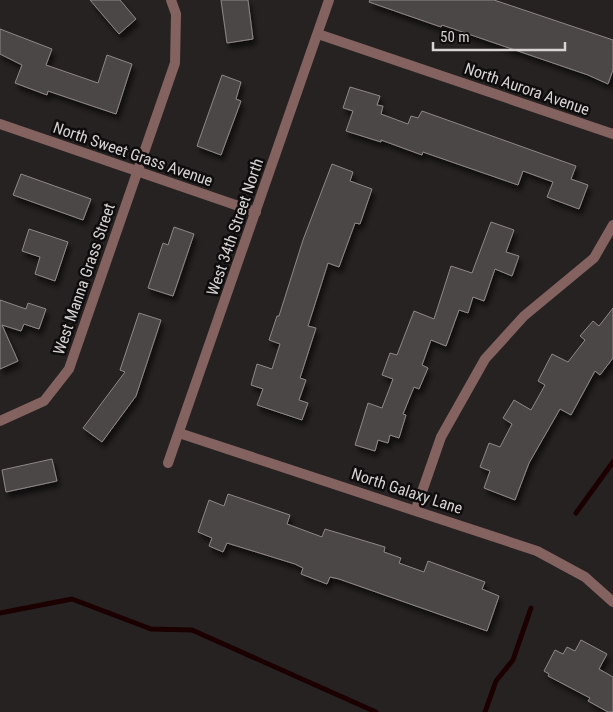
<svg xmlns="http://www.w3.org/2000/svg" width="613" height="712" font-family="'Roboto Condensed',sans-serif">
	<style>
		.lines { fill: none; stroke-linecap: round; stroke-linejoin: round }
		.stream { stroke: #1c0001; stroke-width: 5 }
		.building { fill: #4c4646; stroke: #8e8887; filter: url(#shadow) }
		.street { stroke: #83625f; stroke-width: 10 }
		.labels { text-anchor: middle; dominant-baseline: central; stroke-width: 5; stroke-linejoin: round; paint-order: stroke }
		.street-label { font-size: 16px; fill: #d7d4d3; stroke: #0e0c0c }
	</style>
	<defs>
		<filter id="shadow"><feDropShadow dx="3" dy="5.5" stdDeviation="2.5" flood-color="#0009"/></filter>
	</defs>
	<rect width="100%" height="100%" fill="#272222"/>
	<g class="lines">
		<g class="stream">
			<path d="M576 513 613 462"/>
			<path d="M0 613 72 599 151 629 192 630 376 712"/>
			<path d="M485 712 496 681 513 660 531 608"/>
		</g>
	</g>
	<g class="building">
		<path d="M90 0H120L136 19 119 34Z"/>
		<path d="M221 0H248L253 39 227 43Z"/>
		<path d="M370 0H494L613 40V70L608 84 588 75 442 25 441 27 369 2Z"/>
		<path d="M0 29 52 49 46 65 98 83 107 55 132 64 116 114 48 91 47 95 15 83 22 65 0 54Z"/>
		<path d="M222 75 241 82 236 99 241 101 221 155 197 146Z"/>
		<path d="M350 87 380 96 377 105 383 106 381 114 408 124 411 116 418 118 422 111 576 166 571 179 588 185 579 209 547 197 553 182 523 171 518 185 423 152 422 155 381 140V142L346 131 353 111 343 108Z"/>
		<path d="M332 164 353 172 350 181 372 189 360 224 355 223 339 267 328 263 308 326 316 328 300 378 306 380 299 400 308 403 302 420 257 405 263 389 251 385 257 364 272 369 280 344 269 340 277 316H279L303 240Z"/>
		<path d="M21 174 91 199 83 220 13 195Z"/>
		<path d="M491 222 514 230 506 252 519 256 512 276 495 269 484 301 473 297 468 313 459 310 446 346 431 340 422 365 428 368 419 389 414 387 403 414 406 415 399 438 390 435 388 443 378 440 375 451 355 445 368 403 382 408 393 379 382 375 390 353 397 355 414 311 434 319 451 266 472 273Z"/>
		<path d="M174 227 194 234 173 296 148 288 163 243 168 245Z"/>
		<path d="M29 229 68 242 55 281 35 274 40 257 22 251Z"/>
		<path d="M0 300 26 309 28 303 46 309 39 329 24 324 21 331 2 325 18 361 0 369Z"/>
		<path d="M613 308V358L600 375 595 371 571 415 560 409 529 463 515 500 484 488 490 471 480 467 489 443 500 447 512 424 503 418 514 400 531 410 545 385 538 381 552 354 568 362 585 340 580 336 593 321 599 326Z"/>
		<path d="M139 313 161 320 136 396 102 442 83 428 125 372 120 370Z"/>
		<path d="M52 459 57 481 6 492 2 470Z"/>
		<path d="M228 494 290 515 287 524 322 537 325 529 385 547 384 552 401 558 399 563 424 572 428 561 485 582 482 589 499 596 487 631 339 579 330 577 327 584 301 574 303 568 295 564 227 543 223 552 209 546 212 538 198 532 209 500 224 506Z"/>
		<path d="M581 640 607 654 599 669 613 677V712H608L588 701 590 698 548 676 549 674 544 671 555 650 563 654 567 647 575 651Z"/>
	</g>
	<g class="lines">
		<g class="street">
			<path d="M318 34 613 134"/>
			<path d="M0 124 256 212"/>
			<path d="M0 421 44 401 69 369 175 63 176 14 171 0"/>
			<path d="M179 433 537 551 585 577 613 602"/>
			<path d="M168 463 329 0"/>
			<path d="M416 509 441 437 485 359 524 316 594 258 613 225"/>
		</g>
	</g>
	<g class="labels">
		<g class="street-label">
			<text transform="translate(527 89) rotate(19)">North Aurora Avenue</text>
			<text transform="translate(133 154) rotate(19)">North Sweet Grass Avenue</text>
			<text transform="translate(235 227) rotate(-71)">West 34th Street North</text>
			<text transform="translate(84 279) rotate(-71)">West Manna Grass Street</text>
			<text transform="translate(407 491) rotate(18)">North Galaxy Lane</text>
		</g>
	</g>
	<path d="M433 42v8h132v-8" fill="none" stroke="#d7d4d3" stroke-width="2.5"/>
	<text x="440" y="42" font-size="15" fill="#d7d4d3" stroke="#0e0c0c" stroke-width="4" paint-order="stroke">50 m</text>
</svg>
